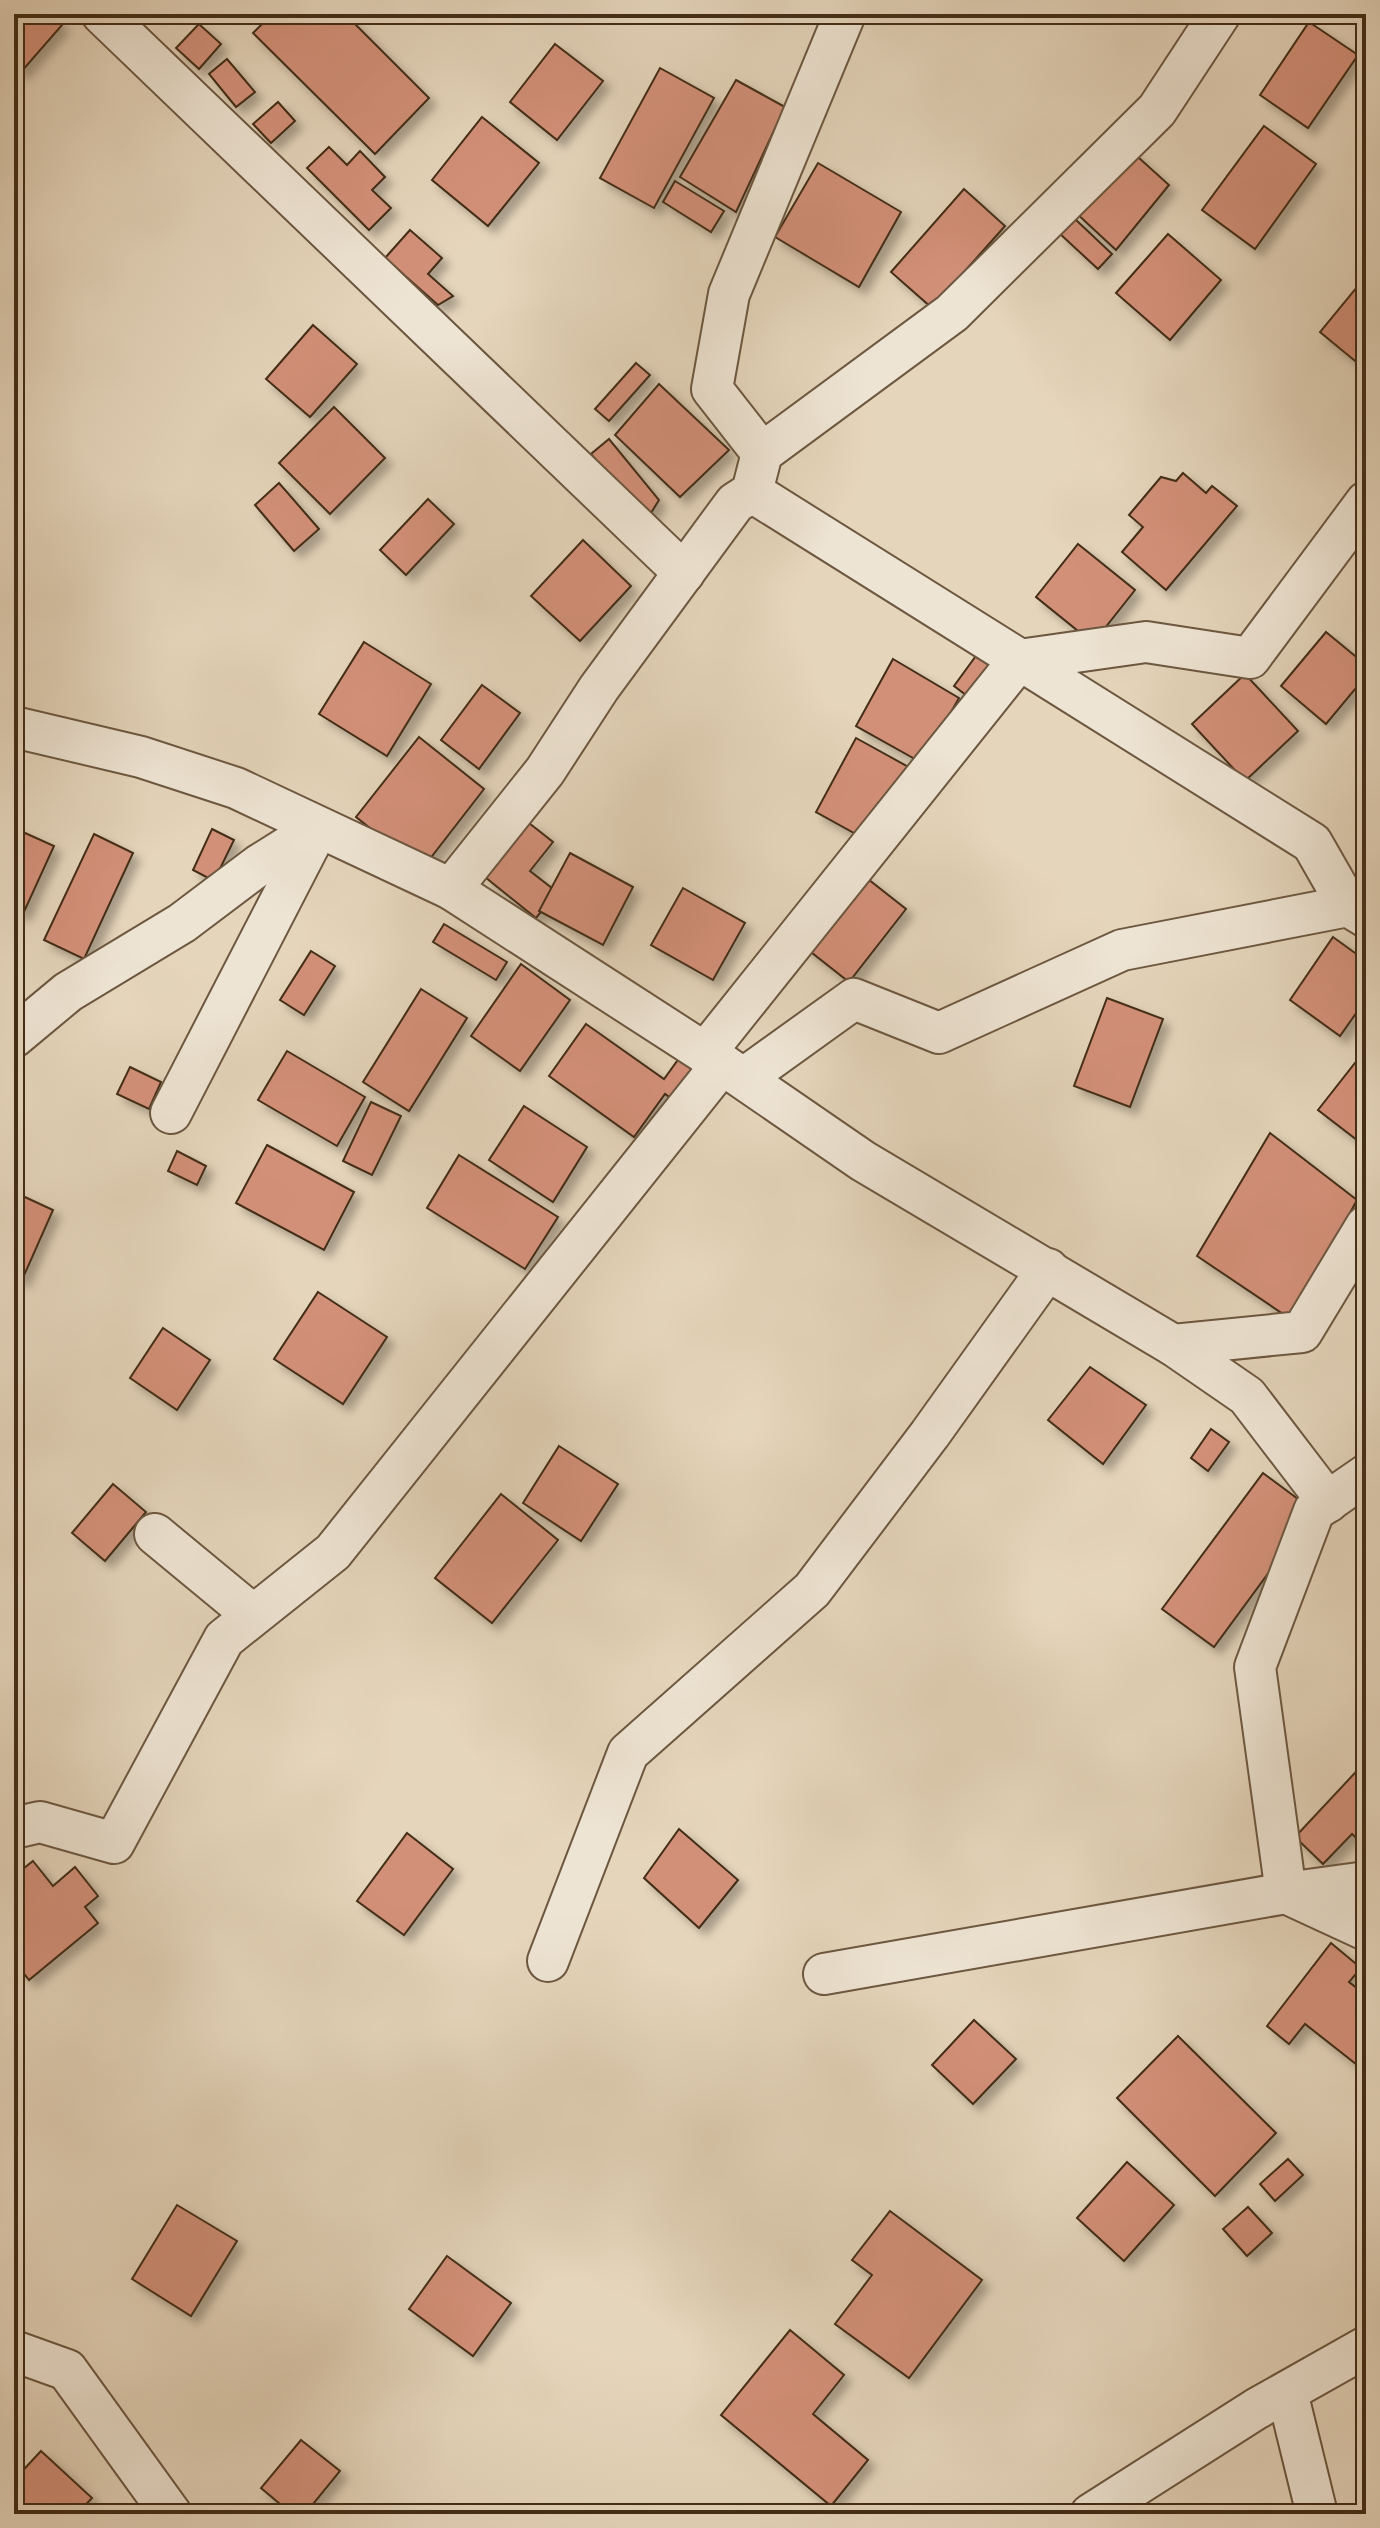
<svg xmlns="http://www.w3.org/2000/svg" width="1380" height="2528" font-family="'Libre Caslon Text',serif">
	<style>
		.building { fill: #d39079; stroke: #432d17; stroke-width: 2; filter: url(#shadow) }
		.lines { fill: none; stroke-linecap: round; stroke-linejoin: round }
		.minor-casing { stroke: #6c5740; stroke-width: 44 }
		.minor { stroke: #eee4d3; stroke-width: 40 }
	</style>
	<defs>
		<filter id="shadow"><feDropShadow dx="7" dy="7" stdDeviation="4" flood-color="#0004"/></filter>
	</defs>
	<rect width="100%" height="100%" fill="#e5d5bb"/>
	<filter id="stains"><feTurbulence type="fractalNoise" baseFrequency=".0025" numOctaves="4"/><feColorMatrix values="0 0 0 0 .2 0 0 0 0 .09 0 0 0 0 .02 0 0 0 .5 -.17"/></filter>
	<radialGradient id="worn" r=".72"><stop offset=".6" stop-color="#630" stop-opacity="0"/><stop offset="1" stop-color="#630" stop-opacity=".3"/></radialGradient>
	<g class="building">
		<path d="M14 14H50L62 25 21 72 14 66Z"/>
		<path d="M272 14H345L429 98 375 154 253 33Z"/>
		<path d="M1309 22 1358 55 1308 128 1260 95Z"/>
		<path d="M199 24 221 44 199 69 176 48Z"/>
		<path d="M555 44 603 81 557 140 510 102Z"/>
		<path d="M227 59 255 92 236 107 209 74Z"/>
		<path d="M660 68 714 98 654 208 600 178Z"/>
		<path d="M736 80 785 107 736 212 680 177Z"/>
		<path d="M278 102 295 121 271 143 253 124Z"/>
		<path d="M482 117 539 163 488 226 432 180Z"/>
		<path d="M1264 126 1316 164 1255 249 1202 210Z"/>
		<path d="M329 147 347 165 360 151 385 177 372 190 391 208 369 230 307 168Z"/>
		<path d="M1128 148 1169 185 1116 250 1075 212Z"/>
		<path d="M818 163 901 212 859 287 775 237Z"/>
		<path d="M675 181 724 211 711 232 663 202Z"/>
		<path d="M964 189 1005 226 932 308 891 272Z"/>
		<path d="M1074 218 1112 254 1098 269 1059 233Z"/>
		<path d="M410 230 442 258 428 274 453 296 438 305 385 258Z"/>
		<path d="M1168 234 1221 280 1170 340 1116 293Z"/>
		<path d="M1366 276V370L1320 332Z"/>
		<path d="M313 325 357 364 310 417 266 379Z"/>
		<path d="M636 363 650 375 609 421 595 409Z"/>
		<path d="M659 384 729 450 680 497 615 435Z"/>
		<path d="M334 407 385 458 330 514 279 463Z"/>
		<path d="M609 439 659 500 646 521 591 454Z"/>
		<path d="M1183 473 1206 493 1212 486 1237 506 1166 590 1122 552 1143 527 1129 515 1161 477 1176 481Z"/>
		<path d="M279 483 319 529 294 551 255 505Z"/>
		<path d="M428 499 454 524 406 575 380 550Z"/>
		<path d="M583 540 631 586 580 641 531 596Z"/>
		<path d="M1078 544 1135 590 1093 643 1036 597Z"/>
		<path d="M1326 632 1366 665V676L1326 724 1281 686Z"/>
		<path d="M364 642 431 684 387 756 319 714Z"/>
		<path d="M978 653 1002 669 978 704 954 686Z"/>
		<path d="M893 659 959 698 922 763 856 726Z"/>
		<path d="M1245 674 1298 731 1245 781 1192 724Z"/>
		<path d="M482 685 520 713 479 769 441 740Z"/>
		<path d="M419 737 484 789 422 869 356 817Z"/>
		<path d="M856 738 912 769 872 843 816 812Z"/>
		<path d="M529 823 553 842 530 871 557 892 536 918 485 877Z"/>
		<path d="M14 828 54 846 23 914 14 910Z"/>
		<path d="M212 829 234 840 214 881 193 870Z"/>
		<path d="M94 834 133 853 84 959 44 940Z"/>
		<path d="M570 853 633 887 603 945 539 911Z"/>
		<path d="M859 872 906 909 849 982 802 945Z"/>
		<path d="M683 888 745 923 713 980 651 945Z"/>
		<path d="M444 924 507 962 496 980 433 942Z"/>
		<path d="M1333 937 1366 961V999L1340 1036 1290 1000Z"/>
		<path d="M311 951 335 966 304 1015 280 1000Z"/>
		<path d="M521 964 570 1000 520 1071 471 1036Z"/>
		<path d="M421 989 467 1018 409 1111 363 1082Z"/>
		<path d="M1107 998 1163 1019 1130 1107 1074 1086Z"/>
		<path d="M586 1024 664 1079 680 1057 702 1073 680 1105 665 1094 634 1137 549 1076Z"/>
		<path d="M1366 1049V1147L1318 1110Z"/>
		<path d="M287 1051 365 1097 337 1146 258 1100Z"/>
		<path d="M130 1067 161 1082 149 1109 117 1094Z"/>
		<path d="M371 1102 401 1116 372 1175 343 1161Z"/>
		<path d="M524 1106 587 1147 553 1202 489 1160Z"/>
		<path d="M1270 1133 1357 1200 1292 1320 1197 1256Z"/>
		<path d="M267 1145 354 1192 324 1250 236 1203Z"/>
		<path d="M177 1151 206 1166 197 1185 168 1171Z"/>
		<path d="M459 1155 558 1217 525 1269 427 1208Z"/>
		<path d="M14 1192 53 1210 22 1280 14 1276Z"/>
		<path d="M318 1292 387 1337 343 1404 274 1359Z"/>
		<path d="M163 1328 210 1360 177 1410 130 1378Z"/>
		<path d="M1090 1367 1146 1405 1103 1464 1048 1420Z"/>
		<path d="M1211 1429 1229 1442 1208 1471 1191 1458Z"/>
		<path d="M559 1446 618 1484 581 1541 523 1503Z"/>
		<path d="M1263 1473 1314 1511 1214 1647 1162 1609Z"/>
		<path d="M113 1484 146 1512 105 1561 72 1533Z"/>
		<path d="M501 1494 558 1540 492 1623 435 1578Z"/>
		<path d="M1366 1761V1847L1352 1834 1323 1864 1295 1837Z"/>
		<path d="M679 1829 738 1880 699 1928 644 1878Z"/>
		<path d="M407 1833 453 1869 404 1935 357 1901Z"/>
		<path d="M33 1861 53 1886 75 1867 98 1896 85 1907 98 1923 29 1980 14 1961V1876Z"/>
		<path d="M1331 1943 1361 1968 1349 1982 1366 1995V2072L1305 2024 1289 2044 1267 2026Z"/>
		<path d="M974 2020 1016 2059 973 2104 932 2065Z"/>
		<path d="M1178 2036 1276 2133 1215 2196 1117 2098Z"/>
		<path d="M1288 2159 1303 2175 1275 2201 1260 2184Z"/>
		<path d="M1127 2162 1174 2205 1124 2261 1077 2218Z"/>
		<path d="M177 2205 237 2241 191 2316 132 2279Z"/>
		<path d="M1248 2207 1272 2233 1247 2256 1223 2229Z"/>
		<path d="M890 2211 982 2280 909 2378 835 2324 872 2275 852 2260Z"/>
		<path d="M447 2256 511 2303 473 2356 409 2309Z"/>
		<path d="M790 2330 844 2375 813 2414 868 2460 831 2506 721 2415Z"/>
		<path d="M301 2440 340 2471 305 2514H292L261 2488Z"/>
		<path d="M41 2451 92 2498 77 2514H31L14 2498V2480Z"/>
	</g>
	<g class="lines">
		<defs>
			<g id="minor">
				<path d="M102 14 684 573"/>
				<path d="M762 453 712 389 729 294 845 14"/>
				<path d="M752 492 1312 843 1348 906"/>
				<path d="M14 727 141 757 236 788 451 889 722 1064 863 1161 1173 1345 1302 1332 1366 1226"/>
				<path d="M451 889 545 771 599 688 735 503 752 492 762 453 952 313 1157 110 1220 14"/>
				<path d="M14 1037 68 992 182 923 259 865 318 828"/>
				<path d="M705 1053 1019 660 1146 642 1250 658 1366 502"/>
				<path d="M744 1078 854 999 939 1033 1122 950 1348 906 1366 917"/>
				<path d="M171 1113 318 828"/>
				<path d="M1173 1345 1247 1396 1328 1502"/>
				<path d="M1366 1475 1314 1511 1255 1667 1286 1893 1366 1930"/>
				<path d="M155 1534 253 1615"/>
				<path d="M14 1828 40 1822 114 1843 224 1639 333 1552 722 1064"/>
				<path d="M548 1961 628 1753 812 1590 930 1434 1048 1269"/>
				<path d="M824 1974 1286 1893 1366 1882"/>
				<path d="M14 2351 67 2370 171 2514"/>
				<path d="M1287 2392 1317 2514"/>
				<path d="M1091 2514 1256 2409 1366 2347"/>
			</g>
		</defs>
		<use href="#minor" class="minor-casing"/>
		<use href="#minor" class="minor"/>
	</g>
	<rect width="1380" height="2528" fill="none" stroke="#e5d5bb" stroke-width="48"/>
	<rect x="16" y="16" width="1348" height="2496" fill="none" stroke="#432d17" stroke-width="4"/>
	<rect x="24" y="24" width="1332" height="2480" fill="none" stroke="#432d17" stroke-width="2"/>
	<rect width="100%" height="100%" filter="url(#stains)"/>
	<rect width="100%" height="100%" fill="url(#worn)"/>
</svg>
